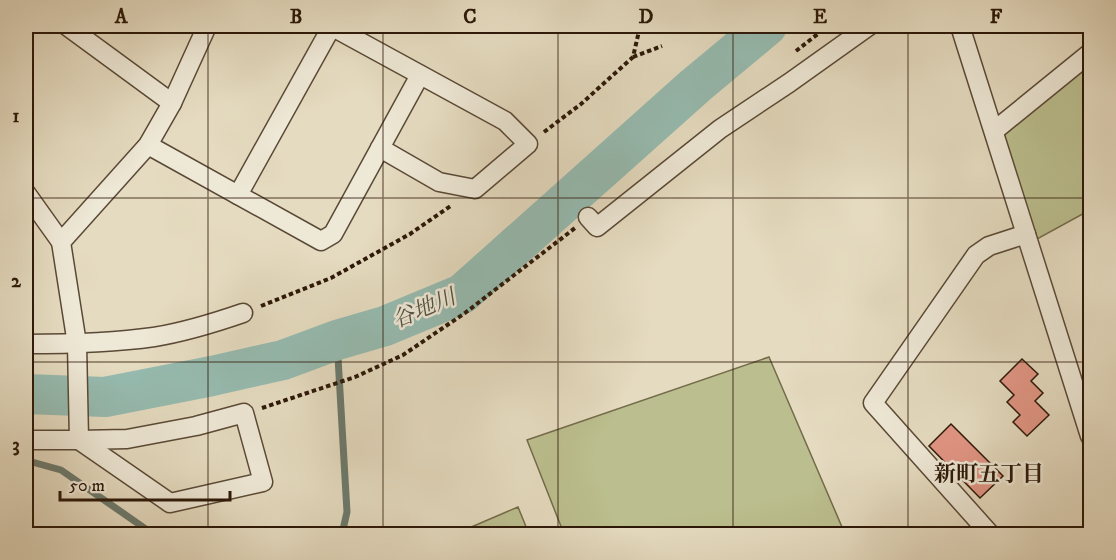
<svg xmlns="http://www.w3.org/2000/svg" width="1116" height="560" font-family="'IM FELL DW Pica','Noto Serif JP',serif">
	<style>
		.green { fill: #bbbe8e; stroke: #746b4b; stroke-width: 1.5 }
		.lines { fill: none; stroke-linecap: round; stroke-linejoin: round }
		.stream { stroke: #6c7a6d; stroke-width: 7 }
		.river { stroke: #96bbb0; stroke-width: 40 }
		.building { fill: #e29685; stroke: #2c1808; stroke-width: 1.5 }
		.minor-casing { stroke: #5a4936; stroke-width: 21 }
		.path { stroke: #2c1808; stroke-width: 4; stroke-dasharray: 4.5 3; stroke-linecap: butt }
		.minor { stroke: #eee8d6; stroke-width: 18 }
		.grid { fill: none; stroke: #2c1808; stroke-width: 1.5; stroke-opacity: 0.55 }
		.labels { text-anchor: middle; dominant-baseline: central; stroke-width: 5; stroke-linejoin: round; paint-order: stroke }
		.water-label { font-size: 22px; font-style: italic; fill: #515143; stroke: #eee8d6 }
		.neighbourhood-label { font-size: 22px; font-weight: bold; fill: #2c1808; stroke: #eee8d6 }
		.neatline { fill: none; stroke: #2c1808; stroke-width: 2 }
		.grid-label { font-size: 20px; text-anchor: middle; font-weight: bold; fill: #2c1808 }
	</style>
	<rect width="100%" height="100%" fill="#e5dbc0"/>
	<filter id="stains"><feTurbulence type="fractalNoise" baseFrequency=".00333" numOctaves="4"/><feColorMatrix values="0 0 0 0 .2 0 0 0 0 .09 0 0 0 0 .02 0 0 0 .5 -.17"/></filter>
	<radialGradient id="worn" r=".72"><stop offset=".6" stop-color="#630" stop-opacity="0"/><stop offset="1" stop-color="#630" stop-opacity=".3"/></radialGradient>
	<g class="green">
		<path d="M1084 59 1090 71V210L1028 244 994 131Z"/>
		<path d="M769 357 845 534H564L527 440Z"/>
		<path d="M518 507 529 534H455Z"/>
	</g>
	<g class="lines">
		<g class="stream">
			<path d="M337 340 347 512 342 534"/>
			<path d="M26 462H32L61 470 153 534"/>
		</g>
		<path class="river" d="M26 394 105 397 212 376 283 360 337 340 385 326 462 294 695 86 767 26"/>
	</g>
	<g class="building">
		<path d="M1022 359 1038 374 1031 381 1043 393 1035 401 1049 415 1027 436 1013 422 1020 415 1007 402 1014 395 1000 381Z"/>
		<path d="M951 424 1003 476 980 498 929 446Z"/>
	</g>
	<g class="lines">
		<defs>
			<g id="minor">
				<path d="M67 26 172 103"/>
				<path d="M331 26 505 121 528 144 475 189 439 182 380 148"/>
				<path d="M960 26 1090 436"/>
				<path d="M994 131 1090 53"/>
				<path d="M148 145 321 241 333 234 420 75"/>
				<path d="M26 193 61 242"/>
				<path d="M238 195 332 26"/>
				<path d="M588 217 597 227 720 129 789 83 869 26"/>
				<path d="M26 344C68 344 112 343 154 337 185 332 214 323 243 313"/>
				<path d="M244 413 263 482 170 503 79 440 127 439 196 426Z"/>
				<path d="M26 440H79L77 344 61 242 148 145 172 103 207 26"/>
				<path d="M990 534 873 403 976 255 989 246 1026 234"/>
			</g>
		</defs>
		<use href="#minor" class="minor-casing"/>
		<g class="path">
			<path d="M796 51 828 26"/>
			<path d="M633 57 662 46"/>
			<path d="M544 132 581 104 633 57 639 31 652 26"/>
			<path d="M261 306 331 278 410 234 452 205"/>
			<path d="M262 408 355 377 403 355 465 313 575 228"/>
		</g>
		<use href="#minor" class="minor"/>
	</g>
	<path class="grid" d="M208 26V534M383 26V534M558 26V534M733 26V534M908 26V534M26 198H1090M26 362H1090"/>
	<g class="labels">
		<g class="water-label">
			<text transform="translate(424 309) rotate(-23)">谷地川</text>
		</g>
		<g class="neighbourhood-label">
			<text x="989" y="474">新町五丁目</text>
		</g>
	</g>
	<rect width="1116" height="560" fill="none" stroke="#e5dbc0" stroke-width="66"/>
	<path d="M60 491v9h170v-9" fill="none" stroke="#2c1808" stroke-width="3"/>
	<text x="69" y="491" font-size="18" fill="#2c1808" stroke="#eee8d6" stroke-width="4.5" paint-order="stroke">50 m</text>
	<rect x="33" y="33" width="1050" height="494" class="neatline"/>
	<g class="grid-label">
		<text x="121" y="23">A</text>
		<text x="296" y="23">B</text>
		<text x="470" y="23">C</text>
		<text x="646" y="23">D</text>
		<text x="820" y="23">E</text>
		<text x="996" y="23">F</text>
		<text x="16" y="122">1</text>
		<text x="16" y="287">2</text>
		<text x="16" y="451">3</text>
	</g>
	<rect width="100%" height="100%" filter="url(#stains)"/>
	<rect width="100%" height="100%" fill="url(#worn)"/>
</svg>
